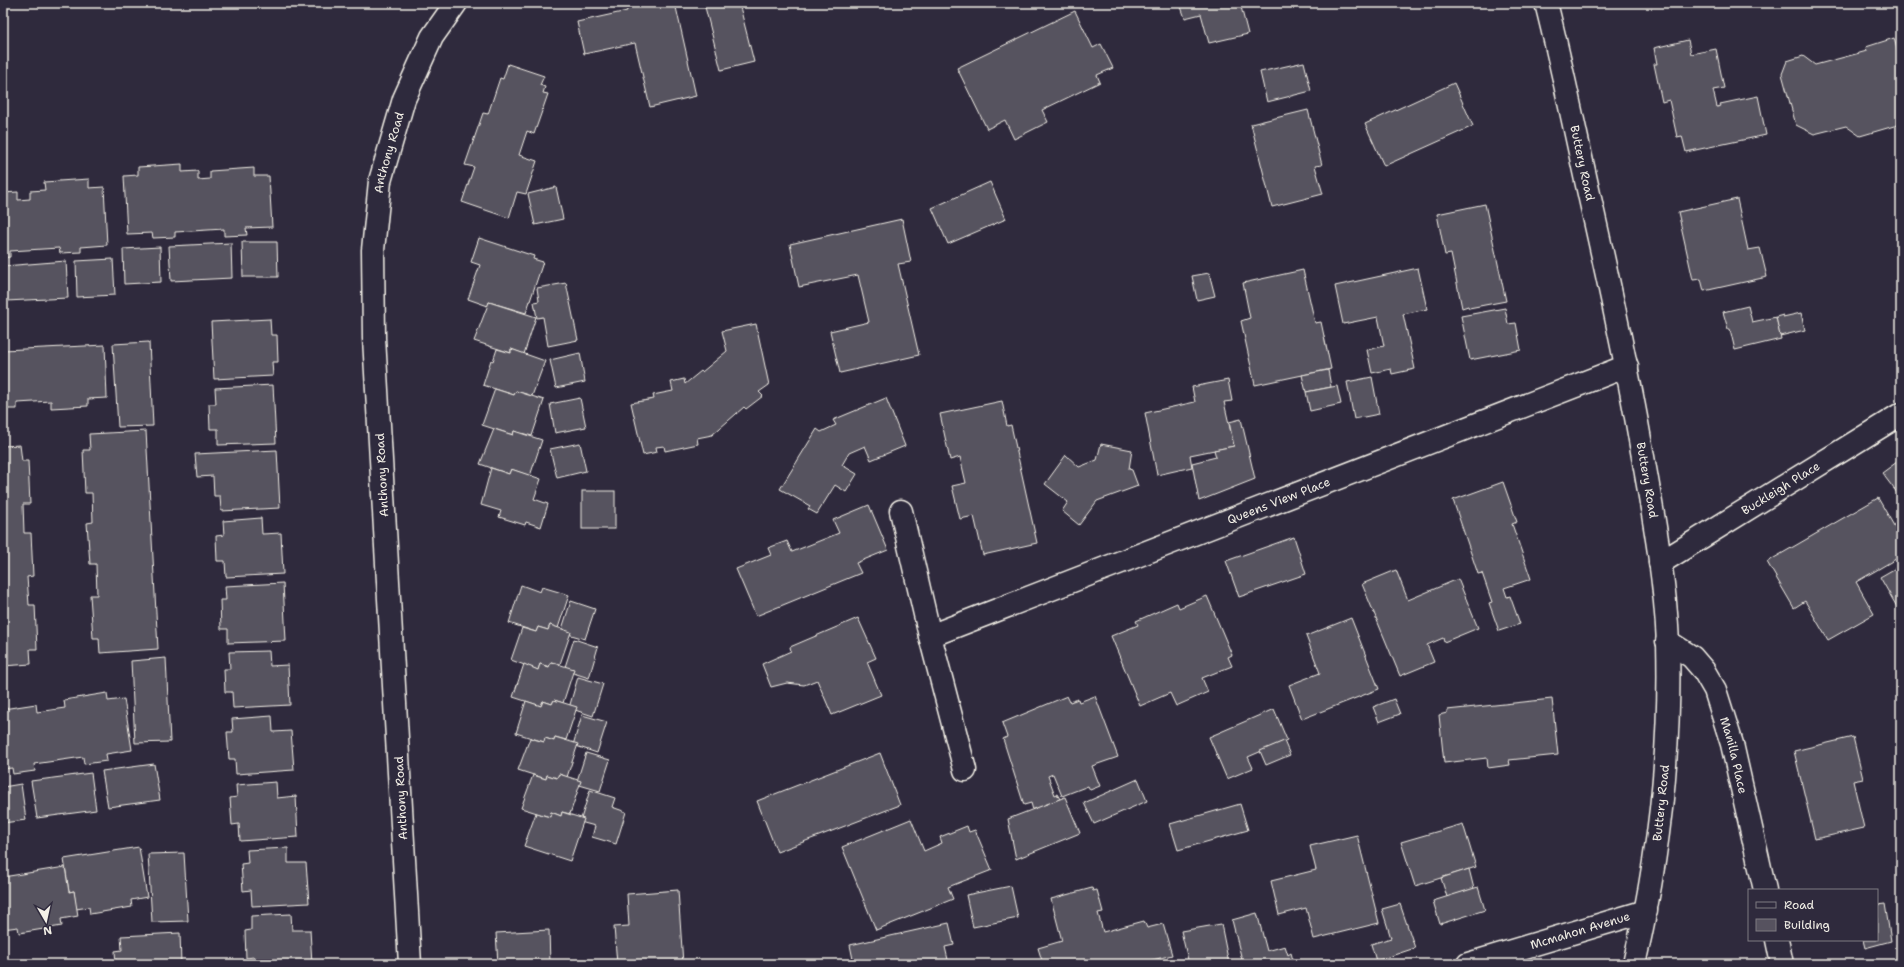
<svg xmlns="http://www.w3.org/2000/svg" width="1904" height="967" font-family="'Shantell Sans',sans-serif">
	<style>
		.building { fill: #56525f; stroke: #f4f1e8 }
		.lines { fill: none; stroke-linecap: round; stroke-linejoin: round }
		.minor-casing { stroke: #f4f1e8; stroke-width: 25 }
		.minor { stroke: #2f2a3d; stroke-width: 22 }
		.labels { text-anchor: middle; dominant-baseline: central; stroke-width: 3; stroke-linejoin: round; paint-order: stroke }
		.street-label { font-size: 12px; fill: #f4f1e8; stroke: #2f2a3d }
	</style>
	<rect width="100%" height="100%" fill="#2f2a3d"/>
	<filter id="ink" filterUnits="userSpaceOnUse"><feTurbulence type="fractalNoise" baseFrequency=".025" numOctaves="2"/><feDisplacementMap in="SourceGraphic" scale="8" xChannelSelector="R" yChannelSelector="G"/><feConvolveMatrix kernelMatrix="1 2 1 2 8 2 1 2 1" color-interpolation-filters="sRGB"/></filter>
	<g filter="url(#ink)">
		<g class="building">
			<path d="M626 3H675L696 96 650 107 635 43 584 54 577 22 627 11Z"/>
			<path d="M704 3H739L754 62 721 70Z"/>
			<path d="M1182 3H1240L1248 34 1209 43 1201 14 1185 18 1180 4Z"/>
			<path d="M1075 11 1093 48 1101 44 1113 68 1097 75 1100 82 1042 110 1048 122 1014 139 1005 120 987 129 957 68Z"/>
			<path d="M1894 38 1901 64V124L1860 136 1846 126 1814 134 1796 125 1782 74 1787 61 1803 56 1815 65 1867 51 1866 47Z"/>
			<path d="M1688 40 1691 54 1716 49 1724 88 1713 90 1717 107 1721 106 1720 104 1758 96 1766 135 1686 152 1682 136 1677 137 1669 100 1662 102 1654 64H1657L1654 48Z"/>
			<path d="M1304 62 1311 91 1267 102 1260 72Z"/>
			<path d="M508 64 544 76 540 85 545 87 543 93 548 94 534 134 527 131 519 155 537 161 526 194 517 192 509 218 462 202 474 167 465 165 483 113 488 114 500 78 503 79Z"/>
			<path d="M1454 83 1473 126 1384 166 1365 124Z"/>
			<path d="M1308 110 1322 165 1315 166 1323 194 1272 207 1251 124Z"/>
			<path d="M182 164V172L198 171V180L210 179V171L254 168V176H269L272 227 246 228 247 235 224 236V229L175 232V237L153 238 152 233 127 234 124 176 138 175V167Z"/>
			<path d="M89 179V188L104 187 107 245 81 247V252L60 253 59 248 10 251V257L3 258V193L18 192V200L30 199V191L45 190 44 182Z"/>
			<path d="M990 182 1006 219 948 244 932 208Z"/>
			<path d="M556 187 563 219 535 225 528 194Z"/>
			<path d="M1737 199 1748 250 1760 248 1767 277 1704 291 1701 279 1693 280 1678 212Z"/>
			<path d="M1485 204 1506 301 1469 308 1468 306 1462 308 1451 254 1445 255 1437 214Z"/>
			<path d="M902 219 911 262 898 264 919 355 840 373 830 331 869 322 858 275 799 287 790 244Z"/>
			<path d="M479 238 534 256 533 259 543 262 526 313 489 302 488 306 468 299 480 265 471 262Z"/>
			<path d="M242 242H277L278 277H243Z"/>
			<path d="M231 243 232 278 171 281 169 246Z"/>
			<path d="M160 247 161 282 124 284 123 249Z"/>
			<path d="M113 259 115 295 77 297 76 261Z"/>
			<path d="M66 261 68 298 6 301 4 266Z"/>
			<path d="M1418 268 1427 309 1403 314 1415 369 1392 374 1391 369 1372 373 1367 350 1384 346 1378 317 1343 324 1335 286Z"/>
			<path d="M1303 270 1315 323 1321 322 1331 369 1255 385 1241 321 1250 318 1243 283Z"/>
			<path d="M1209 273 1215 296 1197 300 1192 276Z"/>
			<path d="M566 283 578 340 548 346 543 317 537 318 534 302 539 301 537 288Z"/>
			<path d="M489 302 536 317 524 354 511 349V353L474 341Z"/>
			<path d="M1748 306 1752 322 1776 317 1781 339 1735 350 1730 329H1728L1723 312Z"/>
			<path d="M1505 308 1508 324 1516 323 1521 350 1470 360 1461 316Z"/>
			<path d="M1801 313 1805 330 1780 336 1776 317 1783 315V317Z"/>
			<path d="M270 319 271 335H277L278 362H272L273 376 214 379 211 322Z"/>
			<path d="M756 324 769 385 759 392 763 396 746 409 744 407 712 435 697 438 698 444 665 451 664 446 656 447 657 452 643 455 631 403 654 399 653 395 673 391 671 382 684 379 685 384 701 371 702 372 727 351 722 331Z"/>
			<path d="M149 342 153 426 118 427 113 344Z"/>
			<path d="M105 345 107 398 88 399V406L51 408V401L17 403V409H3V350Z"/>
			<path d="M497 349 511 353V349L545 361 532 396 516 391 514 395 483 385 491 360 493 361Z"/>
			<path d="M580 353 585 382 556 388 550 360Z"/>
			<path d="M1328 370 1331 387 1306 392 1302 375Z"/>
			<path d="M1372 377 1379 414 1354 419 1347 382Z"/>
			<path d="M1228 380 1232 401 1224 402 1234 446 1190 455 1192 467 1157 475 1145 413 1195 402 1192 387Z"/>
			<path d="M273 385 276 443 218 445V429H210L209 404H216L215 388Z"/>
			<path d="M1337 386 1341 404 1310 411 1306 392Z"/>
			<path d="M495 389 514 395 516 391 544 400 532 436 514 431 513 435 482 425Z"/>
			<path d="M580 398 586 427 555 433 550 404Z"/>
			<path d="M886 398 905 446 871 460 865 446 849 453 842 465 857 474 846 492 835 485 817 514 808 509 810 506 780 489 817 429 821 432 836 425 833 420Z"/>
			<path d="M1002 401 1007 426 1011 425 1037 543 983 555 974 516 960 519 952 486 966 483 960 457 950 460 940 414Z"/>
			<path d="M1241 419 1255 479 1199 501 1192 463 1216 457 1214 450 1234 446 1229 422Z"/>
			<path d="M494 429 513 435 514 431 542 440 530 476 511 469 509 474 480 464Z"/>
			<path d="M146 431 158 649 100 653 99 638H93L90 595H97L96 564H90L87 523 93 522 92 493H85L83 450H90L89 434Z"/>
			<path d="M580 443 586 471 557 478 550 449Z"/>
			<path d="M1101 444 1132 450 1129 469 1132 470 1138 486 1097 501 1079 525 1062 511 1068 502 1045 484 1066 455 1079 467 1097 460Z"/>
			<path d="M20 445 22 461H28L30 504H23L24 533H31L33 576 27 577 29 605H35L37 649H30L31 664 3 666V446Z"/>
			<path d="M277 450 280 508 221 511 220 496H214L213 476 197 477 195 454Z"/>
			<path d="M1901 459V498L1882 473Z"/>
			<path d="M491 468 509 474 511 469 541 479 534 499 548 504 541 527 526 522 525 525 499 517 501 511 481 505Z"/>
			<path d="M1503 482 1517 522 1512 524 1531 579 1504 588 1507 597 1510 596 1520 624 1499 631 1489 603 1492 602 1482 573 1478 574 1453 500Z"/>
			<rect x="582" y="491" width="33" height="38"/>
			<path d="M1878 498 1901 538V556L1856 582 1874 614 1828 640 1805 601 1794 608 1767 562Z"/>
			<path d="M869 505 888 550 856 563 861 573 756 616 736 569 771 555 768 548 787 541 792 552 839 533 833 520Z"/>
			<path d="M261 518 262 534 281 533 283 574 226 577 225 561H217L216 536 224 535 223 521Z"/>
			<path d="M1294 537 1306 574 1239 597 1226 561Z"/>
			<path d="M1901 565V614L1880 577Z"/>
			<path d="M1396 570 1408 600 1458 579 1478 628 1444 642 1443 638 1427 645 1434 662 1400 676 1362 584Z"/>
			<path d="M283 583 286 641 228 643V629H221L220 600H226L225 586Z"/>
			<path d="M521 585 540 592 542 587 569 595 558 628 550 625 548 630 538 627 536 632 509 623Z"/>
			<path d="M1207 596 1232 655 1228 657 1232 666 1202 678 1208 692 1176 706 1170 693 1140 706 1111 636 1138 625 1136 621 1177 603 1179 608Z"/>
			<path d="M571 601 595 609 585 639 561 632Z"/>
			<path d="M858 618 876 658 867 662 881 695 832 715 817 680 804 685 787 683 771 687 762 664 791 651 790 647Z"/>
			<path d="M1351 618 1379 689 1302 719 1289 685 1320 673 1306 636Z"/>
			<path d="M550 625 571 632 560 664 551 662 549 667 540 664 538 670 511 660 522 628 536 632 538 627 548 630Z"/>
			<path d="M574 639 598 647 589 678 564 670Z"/>
			<path d="M269 651 270 666 288 665 290 705 233 708 232 692H225L224 669H230L229 652Z"/>
			<path d="M166 658 170 742 135 743 131 661Z"/>
			<path d="M551 662 574 669 563 703 554 700 552 704 543 701 541 706 513 697 524 664 538 670 540 664 549 667Z"/>
			<path d="M578 677 603 684 593 716 569 708Z"/>
			<path d="M107 693 108 701 124 699 132 750 106 754 107 761 84 764 83 757 34 764 35 771 13 774 12 768 3 769V709L36 704 37 712 65 708 64 700Z"/>
			<path d="M1067 696 1070 702 1078 699 1079 702 1095 696 1118 757 1092 766 1100 786 1090 790 1088 786 1062 796 1053 774 1048 776 1055 795 1057 794 1060 799 1033 810 1031 803 1024 805 1003 739 1007 737 1002 723Z"/>
			<path d="M1394 699 1400 714 1379 722 1373 707Z"/>
			<path d="M1552 699 1558 755 1509 760 1510 765 1488 768 1487 758 1444 763 1439 715 1447 713V710Z"/>
			<path d="M554 700 577 707 566 740 555 737 554 741 545 738 544 742 516 733 526 701 541 706 543 701 552 704Z"/>
			<path d="M1274 709 1287 740 1248 757 1253 768 1227 779 1209 737Z"/>
			<path d="M582 715 607 722 597 753 573 745Z"/>
			<path d="M272 716 273 732 291 731 294 770 236 774 235 759H229L227 732H233L232 719Z"/>
			<path d="M555 737 578 744 567 777 559 774 557 778 547 775 546 779 518 770 530 738 544 742 545 738 554 741Z"/>
			<path d="M1853 737 1863 779 1853 781 1864 828 1815 839 1794 751Z"/>
			<path d="M1284 741 1290 755 1266 765 1260 751Z"/>
			<path d="M586 753 610 760 600 791 576 784Z"/>
			<path d="M880 753 900 805 777 852 757 801Z"/>
			<path d="M154 764 160 800 108 807 102 771Z"/>
			<path d="M91 773 96 810 37 818 31 781Z"/>
			<path d="M559 774 581 781 570 814 562 812 561 816 551 812 550 817 521 808 533 775 546 779 547 775 557 778Z"/>
			<path d="M1138 779 1147 801 1094 824 1084 803Z"/>
			<path d="M276 782 277 798 296 796 298 837 240 841 239 824 232 825 230 798 237 797 236 785Z"/>
			<path d="M21 784 26 820 3 823V787Z"/>
			<path d="M590 790 615 798 612 807 626 812 616 844 592 837 595 826 580 822Z"/>
			<path d="M1065 797 1080 833 1016 859 1008 819Z"/>
			<path d="M1240 804 1248 830 1178 850 1170 824Z"/>
			<path d="M551 812 561 816 562 812 584 819 570 861 524 846 536 813 550 817Z"/>
			<path d="M911 819 924 851 942 843 940 837 967 826 969 832 975 830 992 870 948 887 953 899 876 930 842 847Z"/>
			<path d="M1463 824 1476 867 1415 886 1401 842Z"/>
			<path d="M1357 835 1379 923 1314 939 1306 908 1279 915 1271 881 1316 870 1310 846Z"/>
			<path d="M139 847 147 897 131 900 132 907 90 914 89 907 76 909 74 891 69 892 64 859Z"/>
			<path d="M288 848V863H306L309 903 252 906 251 890 243 891 241 864 248 863 247 850Z"/>
			<path d="M184 853 188 921 152 922 148 854Z"/>
			<path d="M65 867 69 892 74 891 78 916 61 919 62 926 19 933 18 927 3 929V877Z"/>
			<path d="M1469 869 1474 889 1447 897 1441 878Z"/>
			<path d="M1011 886 1018 918 973 927 966 895Z"/>
			<path d="M1478 887 1485 910 1440 924 1433 901Z"/>
			<path d="M1092 888 1093 891 1097 890 1103 912 1098 913 1103 932 1144 921 1147 928 1163 924 1172 955 1149 961 1150 964H1043L1038 948 1062 941 1051 899Z"/>
			<path d="M678 890 683 964H617L614 927 629 926 627 894Z"/>
			<path d="M1400 904 1415 948 1376 961 1371 944 1391 938 1382 909Z"/>
			<path d="M1885 904 1891 941 1865 948 1863 940H1877V905Z"/>
			<path d="M1257 913 1267 951 1285 946 1288 955 1291 953 1294 964H1243L1232 920Z"/>
			<path d="M291 914 292 930H310L312 964H254V957L246 958 245 931 251 930V916Z"/>
			<path d="M949 923 954 945 945 947 949 964H854L850 945Z"/>
			<path d="M1221 924 1229 964H1189L1181 931Z"/>
			<path d="M549 930 550 964H498L496 933Z"/>
			<path d="M180 933 181 964H116L115 951 122 950 121 936Z"/>
		</g>
		<g class="lines">
			<defs>
				<g id="minor">
					<path id="s1" d="M1546 3C1562 66 1575 131 1589 194 1607 274 1625 354 1639 434 1651 503 1665 574 1668 643 1671 752 1659 858 1634 964"/>
					<path d="M901 511 930 636 965 770"/>
					<path id="s2" d="M1660 563 1901 414"/>
					<path id="s3" d="M930 636 1627 366"/>
					<path id="s4" d="M1667 641 1692 657 1704 671 1715 690 1732 744 1765 890"/>
					<path d="M1777 940 1782 964"/>
					<path id="s5" d="M410 964 374 338 373 250 380 181 404 99 432 37 456 3"/>
					<path id="s6" d="M1468 964 1646 911"/>
				</g>
			</defs>
			<use href="#minor" class="minor-casing"/>
			<use href="#minor" class="minor"/>
		</g>
	</g>
	<g class="labels">
		<g class="street-label">
			<text stroke="none"><textPath href="#s5" startOffset="814">Anthony Road</textPath></text>
			<text stroke="none"><textPath href="#s1" startOffset="164">Buttery Road</textPath></text>
			<text transform="translate(382 475) rotate(-93)">Anthony Road</text>
			<text stroke="none"><textPath href="#s1" startOffset="488">Buttery Road</textPath></text>
			<text stroke="none"><textPath href="#s2" startOffset="142">Buckleigh Place</textPath></text>
			<text stroke="none"><textPath href="#s3" startOffset="374">Queens View Place</textPath></text>
			<text stroke="none"><textPath href="#s4" startOffset="138">Manilla Place</textPath></text>
			<text transform="translate(401 798) rotate(-93)">Anthony Road</text>
			<text transform="translate(1661 803) rotate(-84)">Buttery Road</text>
			<text stroke="none"><textPath href="#s6" startOffset="117">Mcmahon Avenue</textPath></text>
		</g>
	</g>
	<rect width="1904" height="967" fill="none" stroke="#2f2a3d" stroke-width="16"/>
	<rect x="8" y="8" width="1888" height="951" fill="none" stroke="#f4f1e8" stroke-width="1.5" filter="url(#ink)"/>
	<rect x="1748" y="889" width="130" height="52" fill="#2f2a3d" stroke="#7e7a81"/>
	<rect x="1756" y="902" width="20" height="6" fill="#2f2a3d" stroke="#7e7a81"/>
	<text x="1784" y="909" font-size="12" fill="#f4f1e8">Road</text>
	<rect x="1756" y="919" width="20" height="12" fill="#56525f" stroke="#7e7a81"/>
	<text x="1784" y="929" font-size="12" fill="#f4f1e8">Building</text>
	<g transform="translate(46 921) rotate(171)" stroke="#2f2a3d" stroke-width="3" paint-order="stroke">
	<path d="M0-3L7 15L0 10L-7 15Z" fill="#f4f1e8"/>
	<text y="-6" font-size="11" font-weight="bold" text-anchor="middle" fill="#f4f1e8">N</text>
	</g>
</svg>
